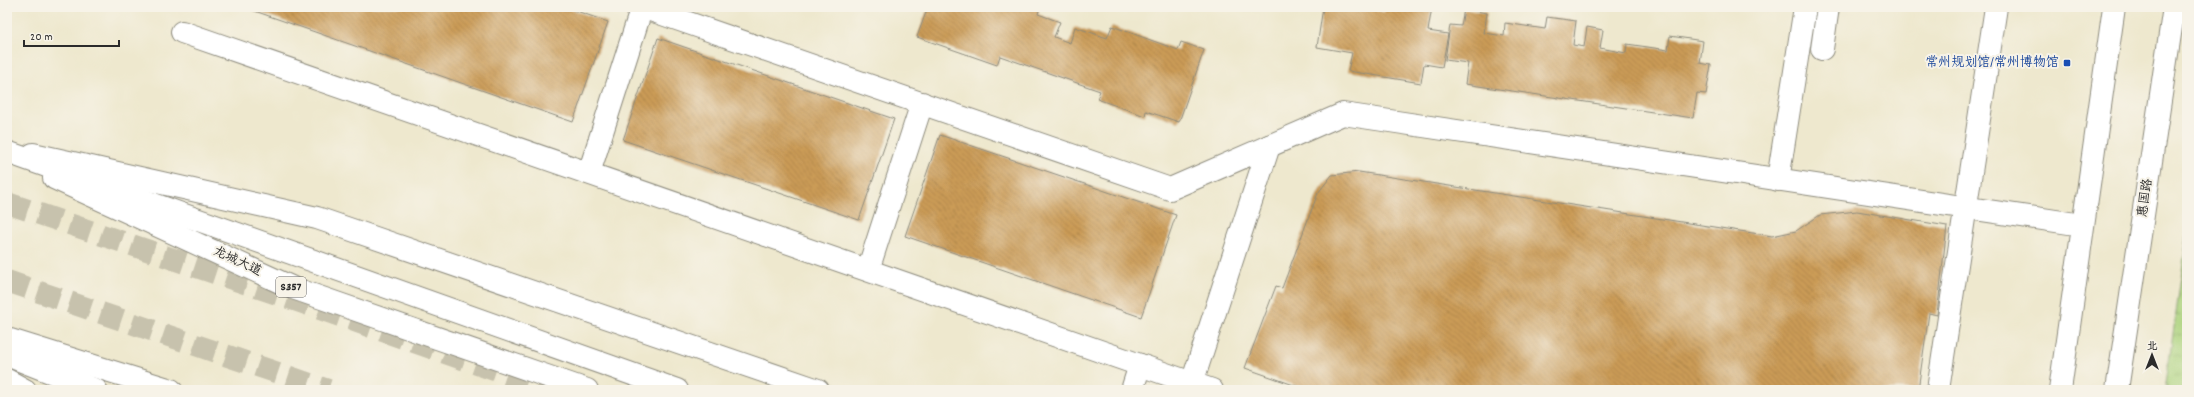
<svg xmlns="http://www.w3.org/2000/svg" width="2194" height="397" font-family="Dekko,'LXGW WenKai TC',sans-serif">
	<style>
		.park { fill: url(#park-tufts); stroke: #6c7f54 }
		.building { fill: url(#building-back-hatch) }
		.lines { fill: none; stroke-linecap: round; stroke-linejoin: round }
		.highway-tunnel { stroke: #c7c2ad; stroke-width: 22; stroke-dasharray: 22 11; stroke-linecap: butt }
		.minor-casing { stroke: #8c8a7c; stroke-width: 24 }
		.major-casing { stroke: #8c8a7c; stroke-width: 24 }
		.highway-casing { stroke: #8c8a7c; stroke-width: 24 }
		.minor { stroke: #fff; stroke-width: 22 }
		.major { stroke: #fff; stroke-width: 22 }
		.highway { stroke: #fff; stroke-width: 22 }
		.transit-dot { fill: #1a4fb4; stroke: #f7f3e8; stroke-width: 1.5 }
		.labels { text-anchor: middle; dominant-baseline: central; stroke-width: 4; stroke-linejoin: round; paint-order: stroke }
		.shield { fill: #f7f3e8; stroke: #686764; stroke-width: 1 }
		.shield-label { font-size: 12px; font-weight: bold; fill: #2b2b2b }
		.transit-label { font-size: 13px; fill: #164399; stroke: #f7f3e8; text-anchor: end }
		.street-label { font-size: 13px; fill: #2b2b2b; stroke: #f7f3e8 }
	</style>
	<defs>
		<pattern id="park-tufts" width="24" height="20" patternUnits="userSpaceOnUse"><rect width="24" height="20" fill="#acd37d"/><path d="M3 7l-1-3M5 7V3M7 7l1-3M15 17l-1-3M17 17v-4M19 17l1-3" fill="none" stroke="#94b56c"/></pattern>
		<pattern id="building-back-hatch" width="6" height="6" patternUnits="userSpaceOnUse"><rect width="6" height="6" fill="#cb9b56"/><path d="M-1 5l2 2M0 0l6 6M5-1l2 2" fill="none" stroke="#a57f47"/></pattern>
	</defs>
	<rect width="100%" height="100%" fill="#f7f3e8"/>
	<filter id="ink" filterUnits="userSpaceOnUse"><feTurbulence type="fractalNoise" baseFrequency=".025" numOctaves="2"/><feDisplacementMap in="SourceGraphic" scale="8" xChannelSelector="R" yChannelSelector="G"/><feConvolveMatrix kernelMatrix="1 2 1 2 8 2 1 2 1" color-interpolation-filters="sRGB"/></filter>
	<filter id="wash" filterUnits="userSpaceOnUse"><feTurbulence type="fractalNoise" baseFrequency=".012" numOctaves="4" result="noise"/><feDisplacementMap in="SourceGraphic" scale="16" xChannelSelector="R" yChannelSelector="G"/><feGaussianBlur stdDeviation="0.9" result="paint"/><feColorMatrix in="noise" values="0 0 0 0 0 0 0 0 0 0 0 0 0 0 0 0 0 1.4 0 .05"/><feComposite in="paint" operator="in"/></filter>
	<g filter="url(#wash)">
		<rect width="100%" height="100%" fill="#eee8ce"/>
		<path class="park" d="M2187 236V390H2165Z"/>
		<g id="blocks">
			<g class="building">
				<path d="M250 7H565L608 22 573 122 249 9Z"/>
				<path d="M928 7H1040L1038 14 1060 22 1054 37 1070 43 1075 27 1107 38 1112 26 1178 50 1181 42 1204 50 1179 122 1146 111 1145 116 1097 99 1100 91 1000 56 997 65 917 37Z"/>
				<path d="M1323 7H1363L1384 12 1385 7H1432L1428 31 1448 34 1442 67 1424 64 1421 83 1348 71 1352 53 1317 47Z"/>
				<path d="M1464 9 1487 13 1484 33 1504 36 1505 23 1545 29 1547 17 1576 21 1573 45 1584 47 1587 27 1603 30 1600 48 1626 53 1627 44 1668 50 1670 36 1703 41 1700 63 1711 65 1706 94 1697 93 1693 118 1465 84 1468 63 1445 60 1450 25 1461 26Z"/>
				<path d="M658 38 894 119 859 220 623 140Z"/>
				<path d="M940 135 1176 215 1141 317 905 236Z"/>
				<path d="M1359 172 1772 236 1796 231 1820 215 1857 211 1947 226 1937 315 1929 313 1918 390H1308L1245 368 1276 286 1282 288 1318 193 1332 175Z"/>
			</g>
		</g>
	</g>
	<g filter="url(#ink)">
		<use href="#blocks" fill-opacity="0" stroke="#8c8a7c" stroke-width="1"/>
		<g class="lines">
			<g class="highway-tunnel">
				<path d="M7 203 286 297 551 390"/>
				<path d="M7 281 328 390"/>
			</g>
			<defs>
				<g id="minor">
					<path d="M642 7 1170 189 1343 114 2082 225"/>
					<path d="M182 32 1212 390"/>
					<path d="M1822 49 1828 7"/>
					<path d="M589 173 642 7"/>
					<path d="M1778 180 1805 7"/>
					<path d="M868 270 922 103"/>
					<path d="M1192 383 1269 146"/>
					<path d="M1132 390 1140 365"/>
					<path d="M1938 390 1996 7"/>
					<path d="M2060 390 2114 7"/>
					<path d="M2117 390 2174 7"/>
				</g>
				<g id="major">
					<path d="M33 154 317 218 818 390"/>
					<path d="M54 178 293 288 587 390"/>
					<path d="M7 339 171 390"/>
					<path d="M7 380 25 390"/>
				</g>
				<g id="highway">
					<path d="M7 152 677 390"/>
					<path d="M7 355 96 390"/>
				</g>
			</defs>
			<use href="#minor" class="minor-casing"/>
			<use href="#major" class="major-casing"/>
			<use href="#highway" class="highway-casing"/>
			<use href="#minor" class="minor"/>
			<use href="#major" class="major"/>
			<use href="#highway" class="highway"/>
		</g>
	</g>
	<rect class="transit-dot" x="2063" y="59" width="8" height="8" rx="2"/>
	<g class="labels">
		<rect class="shield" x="276" y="277" width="30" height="20" rx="3"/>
		<g class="shield-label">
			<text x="291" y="287">S357</text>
		</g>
		<g class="transit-label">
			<text x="2059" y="63">常州规划馆/常州博物馆</text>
		</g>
		<g class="street-label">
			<text transform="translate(2146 198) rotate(-82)">惠国路</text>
			<text transform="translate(237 262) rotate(25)">龙城大道</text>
		</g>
	</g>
	<rect width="2194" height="397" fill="none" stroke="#f7f3e8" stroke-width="24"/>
	<g transform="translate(2152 355)" stroke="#f7f3e8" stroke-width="3" paint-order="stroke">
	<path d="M0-3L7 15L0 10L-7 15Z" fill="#2b2b2b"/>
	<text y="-6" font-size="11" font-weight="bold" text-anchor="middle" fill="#2b2b2b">北</text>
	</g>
	<path d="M24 40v6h95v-6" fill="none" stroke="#2b2b2b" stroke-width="2"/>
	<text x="30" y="40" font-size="12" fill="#2b2b2b" stroke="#f7f3e8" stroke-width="3" paint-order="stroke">20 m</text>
</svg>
